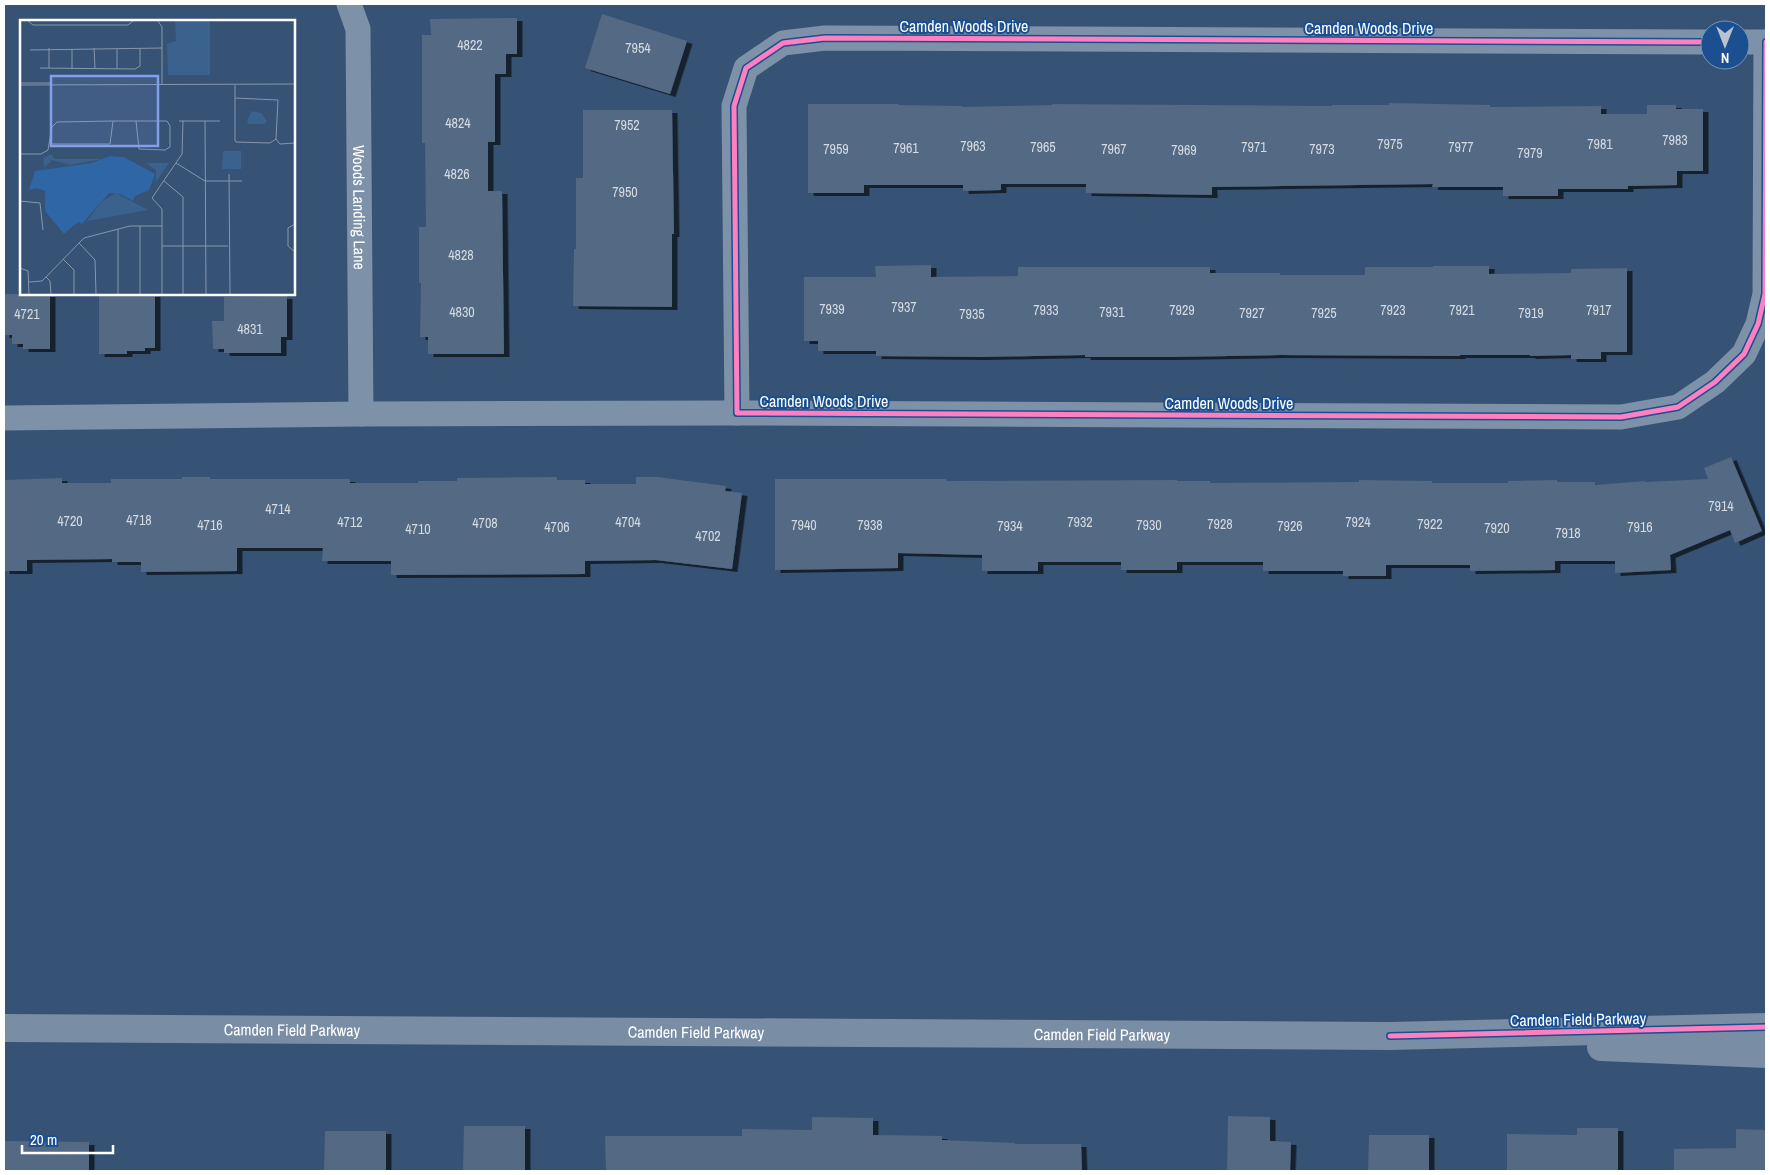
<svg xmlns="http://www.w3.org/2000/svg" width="1770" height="1175" font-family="'Archivo Narrow',sans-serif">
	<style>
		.building { fill: #526984; filter: url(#shadow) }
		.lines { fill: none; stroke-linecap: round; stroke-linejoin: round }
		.street { stroke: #7d92a8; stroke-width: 25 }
		.secondary { stroke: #798da4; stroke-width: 28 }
		.cycleway-casing { stroke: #1b4f8f; stroke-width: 8 }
		.cycleway { stroke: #ff80c0; stroke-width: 5 }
		.labels { text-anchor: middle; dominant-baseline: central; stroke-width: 4; stroke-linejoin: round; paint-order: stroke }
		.number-label { font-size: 14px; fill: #d4dae0 }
		.street-label { font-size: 16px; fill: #fff; stroke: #1b4f8f }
		.inset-road { fill: none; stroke: #8697ac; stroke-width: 1 }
		.view { fill: #839eea; fill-opacity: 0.15; stroke: #839eea; stroke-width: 2.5 }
		.inset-edge { fill: none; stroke: #fff; stroke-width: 2.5 }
	</style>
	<defs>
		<filter id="shadow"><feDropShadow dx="5.5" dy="3" stdDeviation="0" flood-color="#0009"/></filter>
	</defs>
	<rect width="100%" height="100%" fill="#365274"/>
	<g class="building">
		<path d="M602 14 687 41 670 94 585 68Z"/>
		<path d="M517 18V54H506V74H495V142H488V191H502L504 354H428V337H420L421 283H419V227H426L425 143H422V35H431L430 19Z"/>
		<path d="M1389 103 1490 105V107L1601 106V114H1647V105H1676V109H1703V171H1677V185L1628 186V189H1558V196H1503V187H1432L1433 184 1212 187V195L1086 193V184H1001V190L963 191V185H864V193H808V104H898V105L962 106V107L1052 105V104L1332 106V105H1389Z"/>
		<path d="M583 110H672L674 234H672V307L573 306 574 249H576V178H583Z"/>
		<path d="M931 265V277L1018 276V267H1210V273H1280V275H1365V267H1433V266H1489V274L1571 273V269L1627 268V352H1601V359H1571V355L1530 356V355H1460V356L1281 355 1171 357H1085V355L981 357 876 356V351H818V341H804V277H876L875 266Z"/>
		<path d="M4 294H50V349H23V344H12V335H4Z"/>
		<path d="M99 294H155V348H145V351H127V354H99Z"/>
		<path d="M287 296V337H281V353H224V349H213L212 321H224V297Z"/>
		<path d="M1731 457 1762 531 1735 543 1730 530 1670 555 1671 570 1615 573V561H1555V570L1470 571V565H1386V576H1343V571H1263V562H1177V570H1121V562H1038V571H982V555L898 553V568L775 570V479H946V481L1177 480V481H1210V483L1359 482V480L1432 481V483H1508V481L1557 480V482H1595V485L1645 481V482L1708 479 1704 468Z"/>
		<path d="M182 477H210V479H350V483H418V481H457V478L557 477V480H585V484H636V477H657L726 486 725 491 742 493 732 569 656 560 585 561V574L391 575V561H322L323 548H237V571L141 572V562H112V559L27 560V571H4V480L62 478V483H111V479H182Z"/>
		<path d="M1228 1116 1270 1117V1141L1291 1142 1290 1171H1227Z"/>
		<path d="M812 1117 873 1118V1135L942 1136V1140L1015 1143V1144H1081L1082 1171H606L605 1136H742V1129L812 1130Z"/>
		<path d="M464 1126H525V1171H463Z"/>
		<path d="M1577 1128H1618V1171H1507V1134L1577 1135Z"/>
		<path d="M1736 1129 1766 1130V1171H1674V1149L1736 1148Z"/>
		<path d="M325 1131H386V1171H324Z"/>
		<path d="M1369 1135H1429V1171H1368Z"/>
		<path d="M4 1141 89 1142V1171H4Z"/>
	</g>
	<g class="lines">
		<g class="street">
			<path id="s1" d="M349 4 358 29 361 414"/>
			<path d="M1710 42 825 38 783 43 746 68 734 106 737 413 1621 417 1678 407 1715 382 1744 354 1758 324 1765 294 1766 42"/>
			<path d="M1740 42H1766"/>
			<path d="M4 418 361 414 737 413"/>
		</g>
		<g class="secondary">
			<path id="s2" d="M4 1028 1390 1036 1766 1027"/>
			<path d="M1601 1047 1766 1054"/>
		</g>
		<defs>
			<g id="cycleway">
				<path d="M1710 42 825 38 783 43 746 68 734 106 737 413 1621 417 1678 407 1715 382 1744 354 1758 324 1765 294 1766 42"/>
				<path d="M1390 1036 1766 1027"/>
			</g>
		</defs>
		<use href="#cycleway" class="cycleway-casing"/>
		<use href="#cycleway" class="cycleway"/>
	</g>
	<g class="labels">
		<g class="number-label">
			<text x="470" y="45">4822</text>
			<text x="638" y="48">7954</text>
			<text x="458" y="123">4824</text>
			<text x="627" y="125">7952</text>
			<text x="1675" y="140">7983</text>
			<text x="1390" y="144">7975</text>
			<text x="1600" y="144">7981</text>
			<text x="973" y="146">7963</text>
			<text x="1043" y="147">7965</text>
			<text x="1254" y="147">7971</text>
			<text x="1461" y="147">7977</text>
			<text x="906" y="148">7961</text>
			<text x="836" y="149">7959</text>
			<text x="1114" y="149">7967</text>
			<text x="1322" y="149">7973</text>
			<text x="1184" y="150">7969</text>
			<text x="1530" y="153">7979</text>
			<text x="457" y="174">4826</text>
			<text x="625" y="192">7950</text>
			<text x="461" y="255">4828</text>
			<text x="904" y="307">7937</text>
			<text x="832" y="309">7939</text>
			<text x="1046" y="310">7933</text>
			<text x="1182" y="310">7929</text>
			<text x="1393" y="310">7923</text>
			<text x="1462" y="310">7921</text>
			<text x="1599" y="310">7917</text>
			<text x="462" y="312">4830</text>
			<text x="1112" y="312">7931</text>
			<text x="1252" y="313">7927</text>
			<text x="1324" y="313">7925</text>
			<text x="1531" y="313">7919</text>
			<text x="27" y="314">4721</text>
			<text x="972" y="314">7935</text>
			<text x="250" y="329">4831</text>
			<text x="1721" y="506">7914</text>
			<text x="278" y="509">4714</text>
			<text x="139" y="520">4718</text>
			<text x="70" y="521">4720</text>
			<text x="350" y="522">4712</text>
			<text x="628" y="522">4704</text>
			<text x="1080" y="522">7932</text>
			<text x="1358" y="522">7924</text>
			<text x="485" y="523">4708</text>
			<text x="1220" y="524">7928</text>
			<text x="1430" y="524">7922</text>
			<text x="210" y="525">4716</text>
			<text x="804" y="525">7940</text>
			<text x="870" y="525">7938</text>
			<text x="1149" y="525">7930</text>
			<text x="1010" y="526">7934</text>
			<text x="1290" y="526">7926</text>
			<text x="557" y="527">4706</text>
			<text x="1640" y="527">7916</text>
			<text x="1497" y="528">7920</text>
			<text x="418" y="529">4710</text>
			<text x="1568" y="533">7918</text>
			<text x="708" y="536">4702</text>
		</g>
		<g class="street-label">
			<text x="964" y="26">Camden Woods Drive</text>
			<text x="1369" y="28">Camden Woods Drive</text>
			<text stroke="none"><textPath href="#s1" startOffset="205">Woods Landing Lane</textPath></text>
			<text x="824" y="401">Camden Woods Drive</text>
			<text x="1229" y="403">Camden Woods Drive</text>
			<text transform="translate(1578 1019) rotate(-1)">Camden Field Parkway</text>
			<text stroke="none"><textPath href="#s2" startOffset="288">Camden Field Parkway</textPath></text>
			<text stroke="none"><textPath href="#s2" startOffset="692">Camden Field Parkway</textPath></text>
			<text stroke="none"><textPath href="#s2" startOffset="1098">Camden Field Parkway</textPath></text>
		</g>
	</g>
	<g transform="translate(20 20)">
		<rect width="275" height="275" fill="#365274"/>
		<path d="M90 136 104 137 135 154 129 170 115 176 113 181 100 174 89 173 62 204 59 202 54 205 44 214 25 191V171L17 168 9 170 15 151 72 143Z" fill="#2f66a5"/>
		<path d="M155 1H190V55H148L147 24 156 21ZM232 91 241 93 247 101 245 104H229L227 101ZM203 131H221V149H202ZM31 134 35 139H83L50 145 32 140 24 148 23 138ZM126 143H149L136 162V150ZM96 173 128 190 67 201 82 181Z" fill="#3b618d"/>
		<path class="inset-road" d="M8 1 13 5H108L113 1M138 1 142 7V64M74 28 75 48M97 29V49M10 30 142 28M20 48 115 49 120 46V28M29 48V28M52 49V29M0 63H32M0 65 275 64M215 65V121L216 122 250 123 256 119 258 80 215 78M93 101H147L150 106V127L145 130 119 129 116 101M159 101H200M185 101 186 274M256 119 260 124 275 123M0 134H21L28 130 32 107 37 102 93 101 90 124H31M156 143 185 161H222M209 154 210 274M144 161 163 177V274M0 181 20 183 23 210M275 204 268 208V226L275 232M59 223 75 240 76 274M142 226H208M43 239 54 250V274M0 248 8 251 9 274M26 257 30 261 31 274M9 262 22 261 64 218 110 206H142M98 274V209M120 274V206M142 274V189L132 178 162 134 163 101"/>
		<path class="view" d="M31 56H138V126H31Z"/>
		<rect width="275" height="275" class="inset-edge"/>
	</g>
	<rect width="1770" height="1175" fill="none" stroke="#ffffff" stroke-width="10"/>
	<g transform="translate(1725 45) rotate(180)"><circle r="24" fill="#1b4f8f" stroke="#7695bc"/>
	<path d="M0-4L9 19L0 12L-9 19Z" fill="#b9c2ce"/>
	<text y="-8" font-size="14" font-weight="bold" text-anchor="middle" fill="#ffffff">N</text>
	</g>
	<path d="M22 1145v8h91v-8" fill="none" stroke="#ffffff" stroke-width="2.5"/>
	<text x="30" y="1145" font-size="15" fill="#ffffff" stroke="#1b4f8f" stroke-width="4" paint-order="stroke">20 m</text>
</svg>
